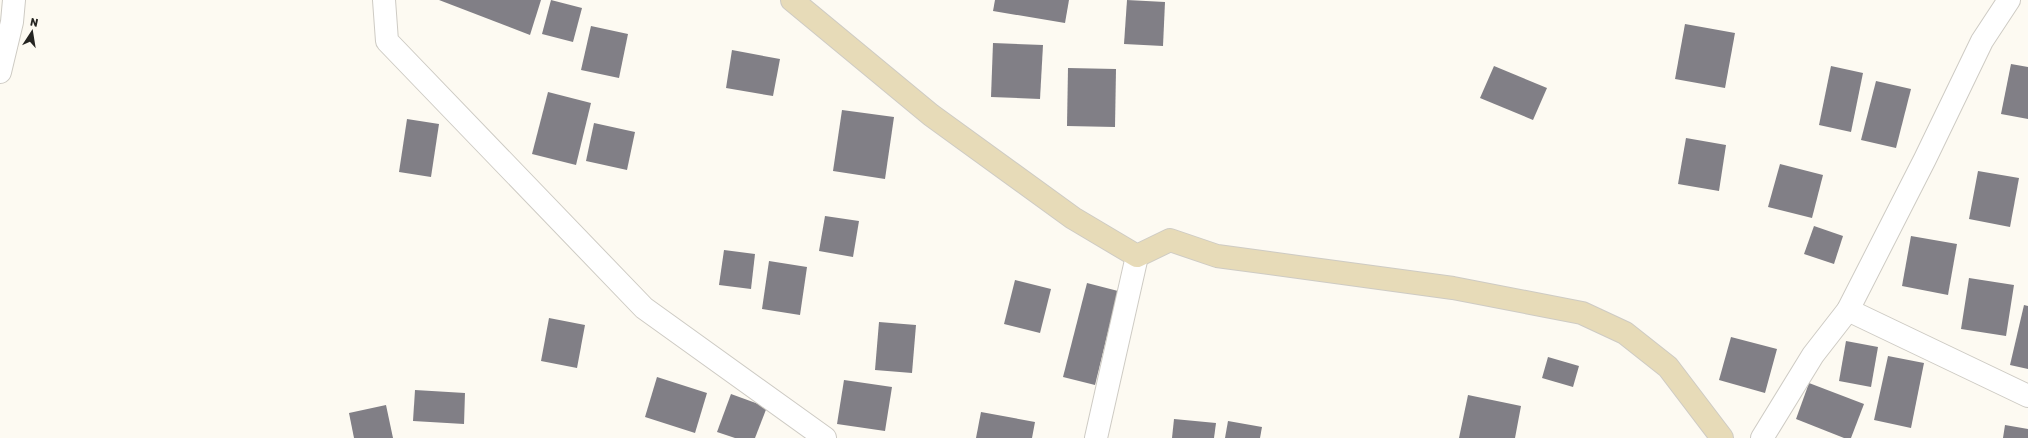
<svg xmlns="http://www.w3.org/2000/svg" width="2028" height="438" font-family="Rubik,sans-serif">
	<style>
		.building { fill: #817f86 }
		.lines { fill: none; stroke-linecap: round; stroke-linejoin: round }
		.street-casing { stroke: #cecbc4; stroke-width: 24 }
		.secondary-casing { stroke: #cecbc4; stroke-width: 24 }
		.street { stroke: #fff; stroke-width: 22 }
		.secondary { stroke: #e7dbb8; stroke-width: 22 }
	</style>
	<rect width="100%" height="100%" fill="#fdfaf2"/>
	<g class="building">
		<path d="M439 0H541L530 35Z"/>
		<path d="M551 0 582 8 573 42 542 34Z"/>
		<path d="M995 0H1069L1065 23 993 11Z"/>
		<path d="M1127 0 1165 2 1163 46 1124 44Z"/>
		<path d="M1685 24 1735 33 1725 88 1675 79Z"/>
		<path d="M591 26 628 34 619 78 581 70Z"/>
		<path d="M993 43 1043 45 1040 99 991 97Z"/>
		<path d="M732 50 780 59 773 96 726 88Z"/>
		<path d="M2011 64 2028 67V119L2001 114Z"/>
		<path d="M1494 66 1547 88 1533 120 1480 98Z"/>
		<path d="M1831 66 1863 73 1851 132 1819 125Z"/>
		<path d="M1068 68 1116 69 1115 127 1067 126Z"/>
		<path d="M1876 81 1911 89 1896 148 1861 140Z"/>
		<path d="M548 92 591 103 576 165 532 154Z"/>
		<path d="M842 110 894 117 885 179 833 171Z"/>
		<path d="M407 119 439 124 431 177 399 172Z"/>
		<path d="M594 123 635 132 627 170 586 161Z"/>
		<path d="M1686 138 1726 145 1719 191 1678 184Z"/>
		<path d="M1780 164 1823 175 1812 218 1768 207Z"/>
		<path d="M1978 171 2019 178 2010 227 1969 219Z"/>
		<path d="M825 216 859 221 853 257 819 251Z"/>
		<path d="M1814 226 1843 236 1834 264 1804 254Z"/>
		<path d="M1911 236 1957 244 1948 295 1902 286Z"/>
		<path d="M724 250 755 254 751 289 719 285Z"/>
		<path d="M769 261 807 267 800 315 762 309Z"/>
		<path d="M1969 278 2014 285 2006 336 1961 329Z"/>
		<path d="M1015 280 1051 289 1040 333 1004 324Z"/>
		<path d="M1087 283 1118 291 1095 385 1063 377Z"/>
		<path d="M2024 305 2028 306V369L2010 365Z"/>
		<path d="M549 318 585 325 577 368 541 361Z"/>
		<path d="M879 322 916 325 912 373 875 370Z"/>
		<path d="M1731 337 1777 349 1765 393 1719 380Z"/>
		<path d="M1846 341 1878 347 1871 387 1839 381Z"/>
		<path d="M1888 356 1924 363 1911 428 1874 420Z"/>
		<path d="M1548 357 1579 366 1573 387 1542 378Z"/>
		<path d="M657 377 707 393 695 433 645 417Z"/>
		<path d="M844 380 892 387 885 431 837 424Z"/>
		<path d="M1809 383 1864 404 1851 438H1844L1796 419Z"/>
		<path d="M415 390 465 393 464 424 413 421Z"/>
		<path d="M731 394 767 407 755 438H735L717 432Z"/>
		<path d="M1468 395 1521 406 1515 438H1459Z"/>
		<path d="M386 405 393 438H354L349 413Z"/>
		<path d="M981 412 1035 422 1032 438H976Z"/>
		<path d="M1174 419 1216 423 1214 438H1172Z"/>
		<path d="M1228 421 1262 427 1260 438H1225Z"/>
		<path d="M2005 425 2028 429V438H2003Z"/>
	</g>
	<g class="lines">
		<defs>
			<g id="street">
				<path d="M384 0 387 41 644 308 825 438"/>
				<path d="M0 72 12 22 14 0"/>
				<path d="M1848 310 2028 396"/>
				<path d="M1096 438 1137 256"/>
				<path d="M1762 438 1813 355 1848 310 1925 159 1982 41 2009 0"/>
			</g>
			<path id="secondary" d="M792 0 931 115 1073 218 1137 256 1170 240 1217 256 1453 288 1582 313 1625 333 1668 367 1722 438"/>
		</defs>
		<use href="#street" class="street-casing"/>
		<use href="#secondary" class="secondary-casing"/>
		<use href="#street" class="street"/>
		<use href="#secondary" class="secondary"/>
	</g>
	<g transform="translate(32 32) rotate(12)" stroke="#fdfaf2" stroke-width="3" paint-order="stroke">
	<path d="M0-3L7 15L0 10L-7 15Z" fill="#252421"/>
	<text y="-6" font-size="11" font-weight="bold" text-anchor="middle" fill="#252421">N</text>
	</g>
</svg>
